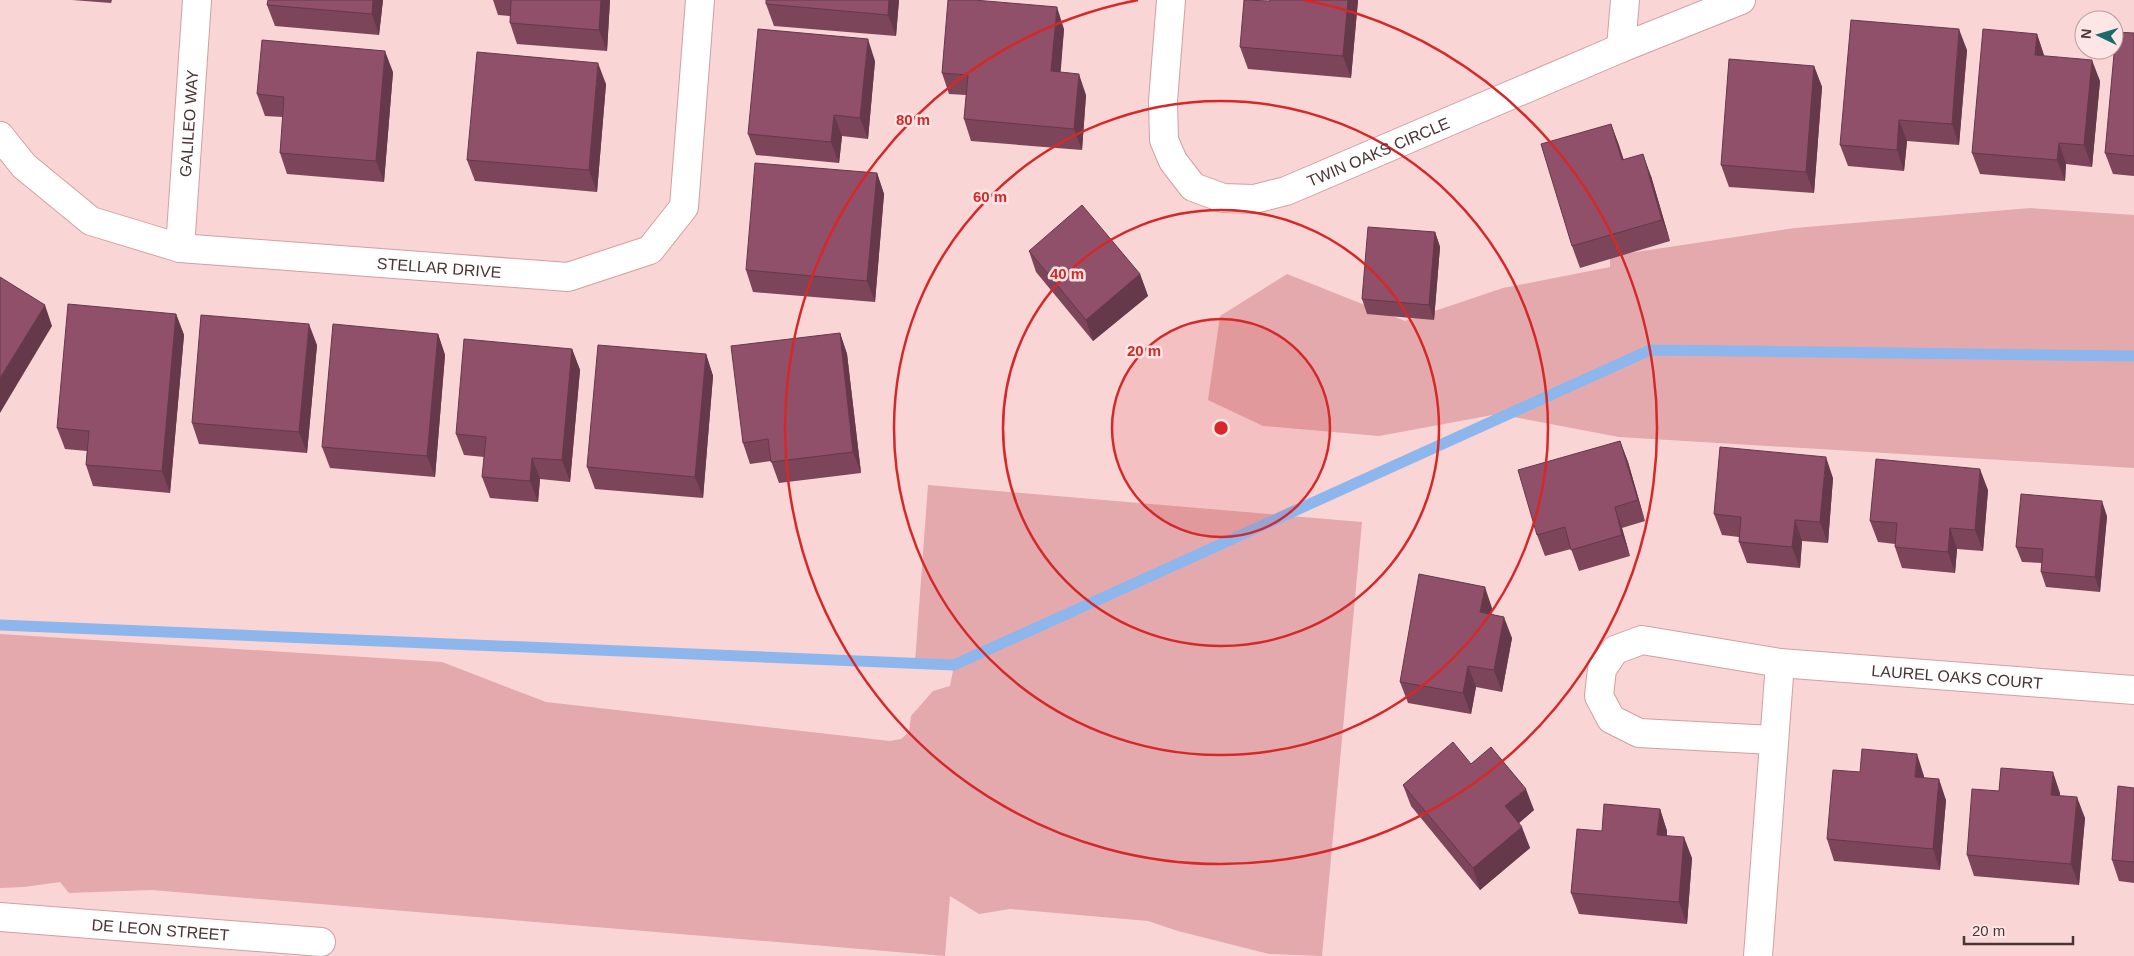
<svg xmlns="http://www.w3.org/2000/svg" width="2134" height="956" font-family="Arial,sans-serif">
	<style>
		.green { fill: #e3a9ac }
		.lines { fill: none; stroke-linecap: round; stroke-linejoin: round }
		.stream { stroke: #8db6ed; stroke-width: 11 }
		.minor-casing { stroke: #d59ea0; stroke-width: 30 }
		.minor { stroke: #fff; stroke-width: 28 }
		.wall { fill: #7c455a }
		.shaded-wall { fill: #65384a }
		.building { fill: #905069; stroke: #65384a }
		.ring { fill: none; stroke: #d62828; stroke-width: 2.5 }
		.labels { text-anchor: middle; dominant-baseline: central; stroke-width: 5; stroke-linejoin: round; paint-order: stroke }
		.street-label { font-size: 16px; fill: #4a3435; stroke: #fee6e6 }
		.centre { fill: #d62828; stroke: #fee6e6; stroke-width: 2.5 }
		.ring-label { font-size: 15px; text-anchor: middle; font-weight: bold; fill: #d62828; stroke: #fee6e6; stroke-width: 5; stroke-linejoin: round; paint-order: stroke }
	</style>
	<rect width="100%" height="100%" fill="#f9d5d6"/>
	<g class="green">
		<path d="M2030 208 2134 215V468L1619 437 1498 414 1379 436 1263 426 1208 400 1220 316 1287 274 1405 321 1503 288 1610 267V256L1795 228Z"/>
		<path d="M928 485 1362 522 1322 956 1269 954 1178 931 1148 921 1010 909 979 914 950 896 945 956 151 890 69 893 60 882 24 887 0 888V634L442 662 546 702 890 741 901 739 909 732 911 716 933 691 950 686 954 665 915 662Z"/>
	</g>
	<g class="lines">
		<path class="stream" d="M0 625 954 665 1650 350 2134 356"/>
		<defs>
			<g id="minor">
				<path id="s1" d="M1171 0 1163 101 1164 140 1173 161 1193 187 1223 198 1254 199 1286 191 1621 48 1741 0"/>
				<path d="M1621 48 1625 0"/>
				<path id="s2" d="M0 136 24 166 91 221 180 248 568 277 650 250 684 207 700 0"/>
				<path id="s3" d="M180 248 197 0"/>
				<path id="s4" d="M1773 740 1639 733 1611 719 1599 696 1602 669 1615 650 1642 640 1780 663 2134 690"/>
				<path id="s5" d="M0 917 321 942"/>
				<path d="M1758 956 1780 663"/>
			</g>
		</defs>
		<use href="#minor" class="minor-casing"/>
		<use href="#minor" class="minor"/>
	</g>
	<g class="wall">
		<path d="M72 0H112L111 3Z"/>
		<path d="M268 0H383L379 35 275 26 267 5Z"/>
		<path d="M493 0H610L607 51 517 44 510 23V16L498 15Z"/>
		<path d="M766 0H899L896 36 774 26 766 4Z"/>
		<path d="M1270 0H1358L1351 78 1248 69 1240 47Z"/>
		<path d="M1064 29 1060 72 1086 95 1082 150 971 141 964 119 966 95 949 94 942 73Z"/>
		<path d="M2134 33V176L2113 174 2105 153Z"/>
		<path d="M2037 34 2044 56 2100 81 2092 167 2066 164 2065 181 1980 174 1972 153Z"/>
		<path d="M1967 50 1959 145 1907 141 1904 171 1848 166 1840 145Z"/>
		<path d="M875 61 868 139 842 136 839 163 756 155 748 134Z"/>
		<path d="M1814 66 1822 87 1814 193 1729 187 1721 165Z"/>
		<path d="M393 72 384 182 287 174 280 153 283 117 265 116 257 94Z"/>
		<path d="M606 84 597 192 475 181 467 160Z"/>
		<path d="M1611 124 1624 160 1651 176 1670 241 1580 268 1572 246Z"/>
		<path d="M877 173 884 194 875 302 753 292 746 270Z"/>
		<path d="M1435 232 1440 247 1434 320 1367 314 1362 299Z"/>
		<path d="M1029 251 1140 274 1148 296 1093 341 1036 272Z"/>
		<path d="M176 314 184 335 170 493 93 486 86 465 87 451 65 449 57 428Z"/>
		<path d="M840 333 847 354 861 473 779 483 771 461 750 464 743 443Z"/>
		<path d="M438 334 445 355 435 477 330 468 322 447Z"/>
		<path d="M317 345 307 453 199 444 192 423Z"/>
		<path d="M572 349 580 370 570 482 540 479 538 502 490 498 482 477 484 457 464 455 456 434Z"/>
		<path d="M706 354 713 376 703 498 595 489 587 467Z"/>
		<path d="M1620 441 1628 462 1645 521 1622 528 1630 556 1579 571 1571 549 1545 556 1537 535Z"/>
		<path d="M1833 478 1828 543 1802 541 1800 568 1747 563 1739 542V537L1722 535 1714 514Z"/>
		<path d="M1988 490 1983 551 1957 549 1955 573 1902 568 1895 547V544L1878 542 1870 521Z"/>
		<path d="M2107 516 2100 592 2046 587 2041 572 2042 563 2022 562 2016 547Z"/>
		<path d="M1492 608 1491 614 1512 638 1502 692 1476 687 1471 714 1408 703 1400 682Z"/>
		<path d="M1471 764 1534 810 1519 823 1530 848 1480 890 1411 806 1403 785Z"/>
		<path d="M1860 772 1924 776V778L1946 800 1940 870 1834 861 1827 839Z"/>
		<path d="M2134 788V883L2119 881 2112 860Z"/>
		<path d="M1999 791 2060 793V796L2085 818 2079 885 1974 876 1967 855Z"/>
		<path d="M1660 809 1667 831V836L1692 858 1687 924 1579 914 1571 893 1602 831Z"/>
	</g>
	<g class="shaded-wall">
		<path d="M373 0H383L379 35 372 14Z"/>
		<path d="M601 0H610L607 51 599 30Z"/>
		<path d="M889 0H899L896 36 888 15Z"/>
		<path d="M1348 0H1358L1351 78 1343 56Z"/>
		<path d="M1057 7 1064 29 1059 93 1051 71Z"/>
		<path d="M1959 29 1967 50 1959 145 1952 124Z"/>
		<path d="M2037 34 2044 55 2042 76 2035 55Z"/>
		<path d="M868 39 875 61 868 139 860 118Z"/>
		<path d="M385 51 393 72 384 182 376 161Z"/>
		<path d="M2092 60 2100 81 2092 167 2084 145Z"/>
		<path d="M598 63 606 84 597 192 589 170Z"/>
		<path d="M1814 66 1822 87 1814 193 1806 172Z"/>
		<path d="M1079 74 1086 95 1082 150 1074 129Z"/>
		<path d="M834 115 842 136 839 163 831 142Z"/>
		<path d="M1899 120 1907 141 1904 171 1897 150Z"/>
		<path d="M1611 124 1619 145 1630 182 1622 160Z"/>
		<path d="M2059 143 2066 164 2065 181 2057 160Z"/>
		<path d="M1643 154 1651 176 1670 241 1662 220Z"/>
		<path d="M877 173 884 194 875 302 867 281Z"/>
		<path d="M1435 232 1440 247 1434 320 1429 305Z"/>
		<path d="M1140 274 1148 296 1093 341 1086 320Z"/>
		<path d="M45 305 52 326 0 413V378Z"/>
		<path d="M176 314 184 335 170 493 162 471Z"/>
		<path d="M309 324 317 345 307 453 299 432Z"/>
		<path d="M840 333 847 354 861 473 853 452Z"/>
		<path d="M438 334 445 355 435 477 427 456Z"/>
		<path d="M572 349 580 370 570 482 562 460Z"/>
		<path d="M706 354 713 376 703 498 695 477Z"/>
		<path d="M1620 441 1628 462 1645 521 1638 500Z"/>
		<path d="M1826 457 1833 478 1828 543 1820 522Z"/>
		<path d="M532 458 540 479 538 502 530 481Z"/>
		<path d="M1980 469 1988 490 1983 551 1975 530Z"/>
		<path d="M2102 501 2107 516 2100 592 2095 577Z"/>
		<path d="M1615 507 1622 528 1630 556 1622 535Z"/>
		<path d="M1795 520 1802 541 1800 568 1792 547Z"/>
		<path d="M1950 528 1957 549 1955 573 1948 552Z"/>
		<path d="M1485 587 1492 608 1488 634 1480 612Z"/>
		<path d="M1504 617 1512 638 1502 692 1494 670Z"/>
		<path d="M1468 666 1476 687 1471 714 1463 693Z"/>
		<path d="M1917 754 1924 776 1922 798 1915 777Z"/>
		<path d="M2053 772 2060 793 2058 816 2051 795Z"/>
		<path d="M1939 779 1946 800 1940 870 1933 849Z"/>
		<path d="M1526 789 1534 810 1513 828 1505 806Z"/>
		<path d="M2077 797 2085 818 2079 885 2071 864Z"/>
		<path d="M1660 809 1667 831 1665 856 1657 835Z"/>
		<path d="M1522 827 1530 848 1480 890 1473 868Z"/>
		<path d="M1684 837 1692 858 1687 924 1679 902Z"/>
	</g>
	<g class="building">
		<path d="M268 0H373L372 14 267 5Z"/>
		<path d="M511 0H601L599 30 510 23Z"/>
		<path d="M766 0H889L888 15 766 4Z"/>
		<path d="M948 0H974L1057 7 1051 71 1079 74 1074 129 964 119 968 75 942 73Z"/>
		<path d="M1244 0 1270 1V0H1348L1343 56 1240 47Z"/>
		<path d="M1851 20 1959 29 1952 124 1899 120 1897 150 1840 145Z"/>
		<path d="M758 29 868 39 860 118 834 115 831 142 748 134Z"/>
		<path d="M1983 29 2037 34 2035 55 2092 60 2084 145 2059 143 2057 160 1972 153Z"/>
		<path d="M2116 32 2134 33V156L2105 153Z"/>
		<path d="M262 40 385 51 376 161 280 153 284 97 257 94Z"/>
		<path d="M477 52 598 63 589 170 467 160Z"/>
		<path d="M1729 59 1814 66 1806 172 1721 165Z"/>
		<path d="M1611 124 1622 160 1643 154 1662 220 1572 246 1541 144Z"/>
		<path d="M755 163 877 173 867 281 746 270Z"/>
		<path d="M1082 205 1140 274 1086 320 1029 251Z"/>
		<path d="M1368 227 1435 232 1429 305 1362 299Z"/>
		<path d="M0 277 45 305 0 378Z"/>
		<path d="M68 304 176 314 162 471 86 465 89 431 57 428Z"/>
		<path d="M201 315 309 324 299 432 192 423Z"/>
		<path d="M333 324 438 334 427 456 322 447Z"/>
		<path d="M840 333 853 452 771 462 768 439 743 443 731 346Z"/>
		<path d="M464 339 572 349 562 460 532 458 530 481 482 477 486 437 456 434Z"/>
		<path d="M598 345 706 354 695 477 587 467Z"/>
		<path d="M1620 441 1638 500 1615 507 1622 535 1571 550 1565 527 1537 535 1518 470Z"/>
		<path d="M1720 447 1826 457 1820 522 1795 520 1792 547 1739 542 1741 517 1714 514Z"/>
		<path d="M1876 459 1980 469 1975 530 1950 528 1948 552 1895 547 1897 523 1870 521Z"/>
		<path d="M2021 494 2102 501 2095 577 2041 572 2043 549 2016 547Z"/>
		<path d="M1419 574 1485 587 1480 612 1504 617 1494 670 1468 666 1463 693 1400 682Z"/>
		<path d="M1453 742 1471 764 1491 747 1526 789 1505 806 1522 827 1473 868 1403 785Z"/>
		<path d="M1862 749 1917 754 1915 777 1939 779 1933 849 1827 839 1833 770 1860 772Z"/>
		<path d="M2001 768 2053 772 2051 795 2077 797 2071 864 1967 855 1972 789 1999 791Z"/>
		<path d="M2118 786 2134 788V862L2112 860Z"/>
		<path d="M1604 804 1660 809 1657 835 1684 837 1679 902 1571 893 1577 829 1602 831Z"/>
	</g>
	<circle cx="1221" cy="428" r="109" fill="#d62828" fill-opacity=".12"/>
	<g class="ring">
		<circle cx="1221" cy="428" r="109"/>
		<circle cx="1221" cy="428" r="218"/>
		<circle cx="1221" cy="428" r="327"/>
		<path d="M1304 0A436 436 0 1 1 1138 0"/>
	</g>
	<g class="labels">
		<g class="street-label">
			<text stroke="none"><textPath href="#s3" startOffset="125">GALILEO WAY</textPath></text>
			<text stroke="none"><textPath href="#s1" startOffset="392">TWIN OAKS CIRCLE</textPath></text>
			<text stroke="none"><textPath href="#s2" startOffset="478">STELLAR DRIVE</textPath></text>
			<text stroke="none"><textPath href="#s4" startOffset="588">LAUREL OAKS COURT</textPath></text>
			<text stroke="none"><textPath href="#s5" startOffset="161">DE LEON STREET</textPath></text>
		</g>
	</g>
	<circle cx="1221" cy="428" r="8" class="centre"/>
	<g class="ring-label">
		<text x="913" y="125">80 m</text>
		<text x="990" y="202">60 m</text>
		<text x="1067" y="279">40 m</text>
		<text x="1144" y="356">20 m</text>
	</g>
	<g transform="translate(2099 35) rotate(275)"><circle r="24" fill="#fee6e6" stroke="#b69f9f"/>
	<path d="M0-4L9 19L0 12L-9 19Z" fill="#1d6a6b"/>
	<text y="-8" font-size="14" font-weight="bold" text-anchor="middle" fill="#4a3435">N</text>
	</g>
	<path d="M1964 936v8h109v-8" fill="none" stroke="#4a3435" stroke-width="2.5"/>
	<text x="1972" y="936" font-size="15" fill="#4a3435" stroke="#fee6e6" stroke-width="4" paint-order="stroke">20 m</text>
</svg>
